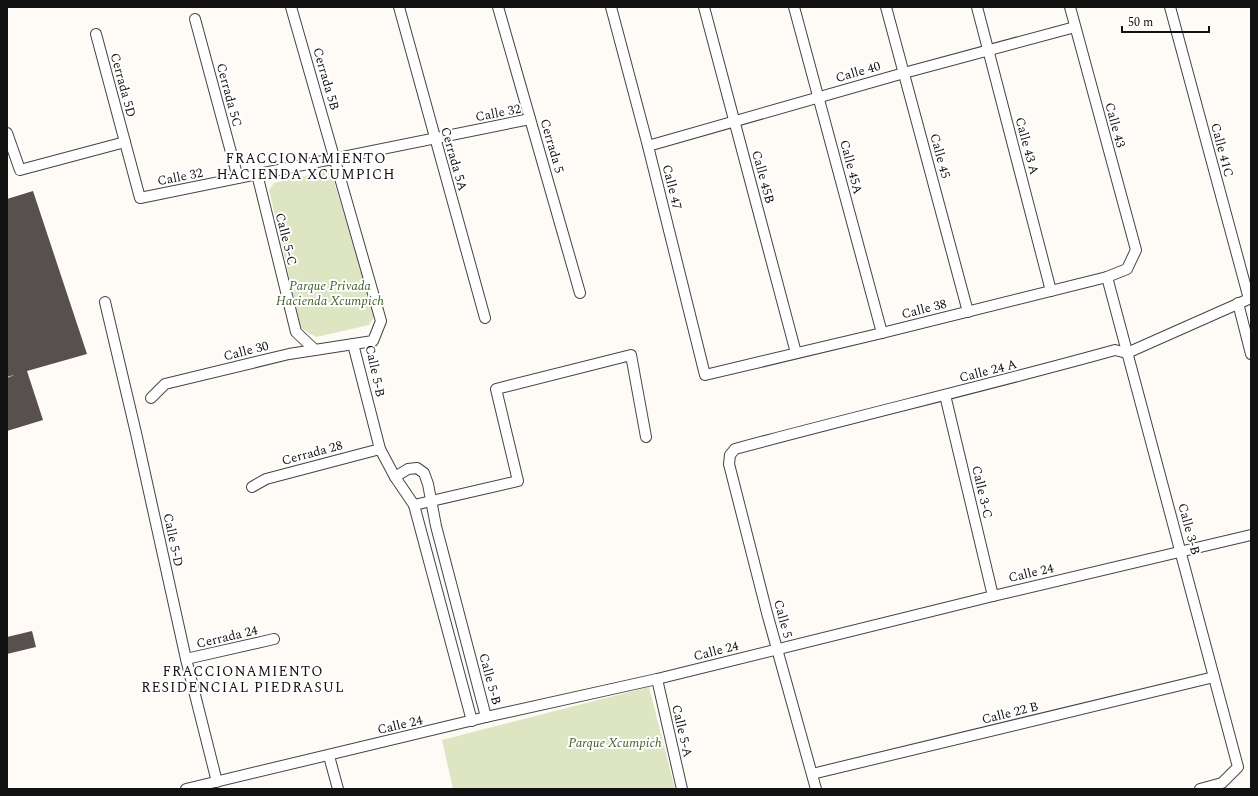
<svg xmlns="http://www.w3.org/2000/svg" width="1258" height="796" font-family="Spectral,serif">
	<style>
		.green { fill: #dde5c2 }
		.building { fill: #58504e }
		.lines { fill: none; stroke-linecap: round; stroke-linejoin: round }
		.street-casing { stroke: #444; stroke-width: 12 }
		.street { stroke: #fff; stroke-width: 10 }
		.labels { text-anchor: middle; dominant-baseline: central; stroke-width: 4; stroke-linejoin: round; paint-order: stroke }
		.street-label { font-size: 13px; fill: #111; stroke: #fff }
		.park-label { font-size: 13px; font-style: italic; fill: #426128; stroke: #fff }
		.neighbourhood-label { font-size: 14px; letter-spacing: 1px; fill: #111; stroke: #fff }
	</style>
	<rect width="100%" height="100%" fill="#fefaf6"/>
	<g class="green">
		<path d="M327 171 331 172 375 316 369 325 316 337 301 328 269 190 274 183Z"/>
		<path d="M649 687 675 789H453L442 740Z"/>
	</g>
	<g class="building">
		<path d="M33 191 87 354 27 371 43 420 7 431V378L14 375 7 377V199Z"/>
		<path d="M32 631 36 647 7 654V637Z"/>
	</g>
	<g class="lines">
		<defs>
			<g id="street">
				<path d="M399 7 485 318"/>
				<path d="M498 7 580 293"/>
				<path d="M611 7 648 146 705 375 882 333 1107 277 1127 269 1136 250 1070 7"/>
				<path d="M704 7 796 353"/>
				<path d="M794 7 882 333"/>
				<path d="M886 7 968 312"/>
				<path d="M977 7 1051 291"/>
				<path d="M1170 7 1249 299"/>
				<path d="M195 19 238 178"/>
				<path d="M96 34 140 198 530 119"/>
				<path d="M7 133 20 170 125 142"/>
				<path d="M648 146 904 73 1075 27"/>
				<path d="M257 174 296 332 315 350"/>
				<path d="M1107 277 1238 767 1222 783 1200 789"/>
				<path d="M105 302 136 433 186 659 217 782"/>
				<path d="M1238 303 1251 354"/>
				<path d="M353 344 380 449 395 477 414 505 518 481 496 389 631 355 646 437"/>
				<path d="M945 395 993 596"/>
				<path d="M151 398 165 384 289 354 373 341 381 321 291 7"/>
				<path d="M395 477 408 469 417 468 424 473 428 484 436 526 486 717"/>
				<path d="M252 487 266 479 380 449"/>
				<path d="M414 505 472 721"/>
				<path d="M186 659 274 639"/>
				<path d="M657 679 682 789"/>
				<path d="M329 756 338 789"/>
				<path d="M812 774 1214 677"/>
				<path d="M186 789 486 717 657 679 993 596 1251 535"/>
				<path d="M816 789 767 613 729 464 730 455 735 449C861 415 989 385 1115 350L1127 353 1251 298"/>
			</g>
		</defs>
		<use href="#street" class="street-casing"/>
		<use href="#street" class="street"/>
	</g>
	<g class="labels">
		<g class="street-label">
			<text transform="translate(858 72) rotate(-16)">Calle 40</text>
			<text transform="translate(326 79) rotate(74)">Cerrada 5B</text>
			<text transform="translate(123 85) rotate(75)">Cerrada 5D</text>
			<text transform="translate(229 95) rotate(75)">Cerrada 5C</text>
			<text transform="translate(498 113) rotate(-11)">Calle 32</text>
			<text transform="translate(1115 125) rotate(75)">Calle 43</text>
			<text transform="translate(552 146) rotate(74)">Cerrada 5</text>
			<text transform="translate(1027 146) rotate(75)">Calle 43 A</text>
			<text transform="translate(1222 150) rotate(75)">Calle 41C</text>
			<text transform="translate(940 156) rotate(75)">Calle 45</text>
			<text transform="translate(454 159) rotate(74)">Cerrada 5A</text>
			<text transform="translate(851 167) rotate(75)">Calle 45A</text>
			<text transform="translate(180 177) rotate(-11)">Calle 32</text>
			<text transform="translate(763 177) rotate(75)">Calle 45B</text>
			<text transform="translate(672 187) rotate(76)">Calle 47</text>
			<text transform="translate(286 239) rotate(76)">Calle 5-C</text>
			<text transform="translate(924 309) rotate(-14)">Calle 38</text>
			<text transform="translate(246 351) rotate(-14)">Calle 30</text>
			<text transform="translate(375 371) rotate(78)">Calle 5-B</text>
			<text transform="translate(988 371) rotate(-14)">Calle 24 A</text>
			<text transform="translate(312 453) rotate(-15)">Cerrada 28</text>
			<text transform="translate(982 492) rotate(77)">Calle 3-C</text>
			<text transform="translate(1189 529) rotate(75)">Calle 3-B</text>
			<text transform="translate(173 540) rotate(78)">Calle 5-D</text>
			<text transform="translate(1031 573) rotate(-13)">Calle 24</text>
			<text transform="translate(783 619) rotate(75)">Calle 5</text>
			<text transform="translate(227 637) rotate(-13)">Cerrada 24</text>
			<text transform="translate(716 651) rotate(-14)">Calle 24</text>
			<text transform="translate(490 679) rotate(75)">Calle 5-B</text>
			<text transform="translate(1010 713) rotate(-14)">Calle 22 B</text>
			<text transform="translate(400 725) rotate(-13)">Calle 24</text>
			<text transform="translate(682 731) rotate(77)">Calle 5-A</text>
		</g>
		<g class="park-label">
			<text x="330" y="286">Parque Privada<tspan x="330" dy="15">Hacienda Xcumpich</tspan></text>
			<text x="615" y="743">Parque Xcumpich</text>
		</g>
		<g class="neighbourhood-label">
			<text x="306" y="158">FRACCIONAMIENTO<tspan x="306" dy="16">HACIENDA XCUMPICH</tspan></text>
			<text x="243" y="671">FRACCIONAMIENTO<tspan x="243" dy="16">RESIDENCIAL PIEDRASUL</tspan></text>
		</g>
	</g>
	<rect width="1258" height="796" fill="none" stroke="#111111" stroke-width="16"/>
	<path d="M1122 26v6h87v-6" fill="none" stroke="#111111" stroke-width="2"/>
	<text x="1128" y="26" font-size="12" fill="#111111" stroke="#ffffff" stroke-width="3" paint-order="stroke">50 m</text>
</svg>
